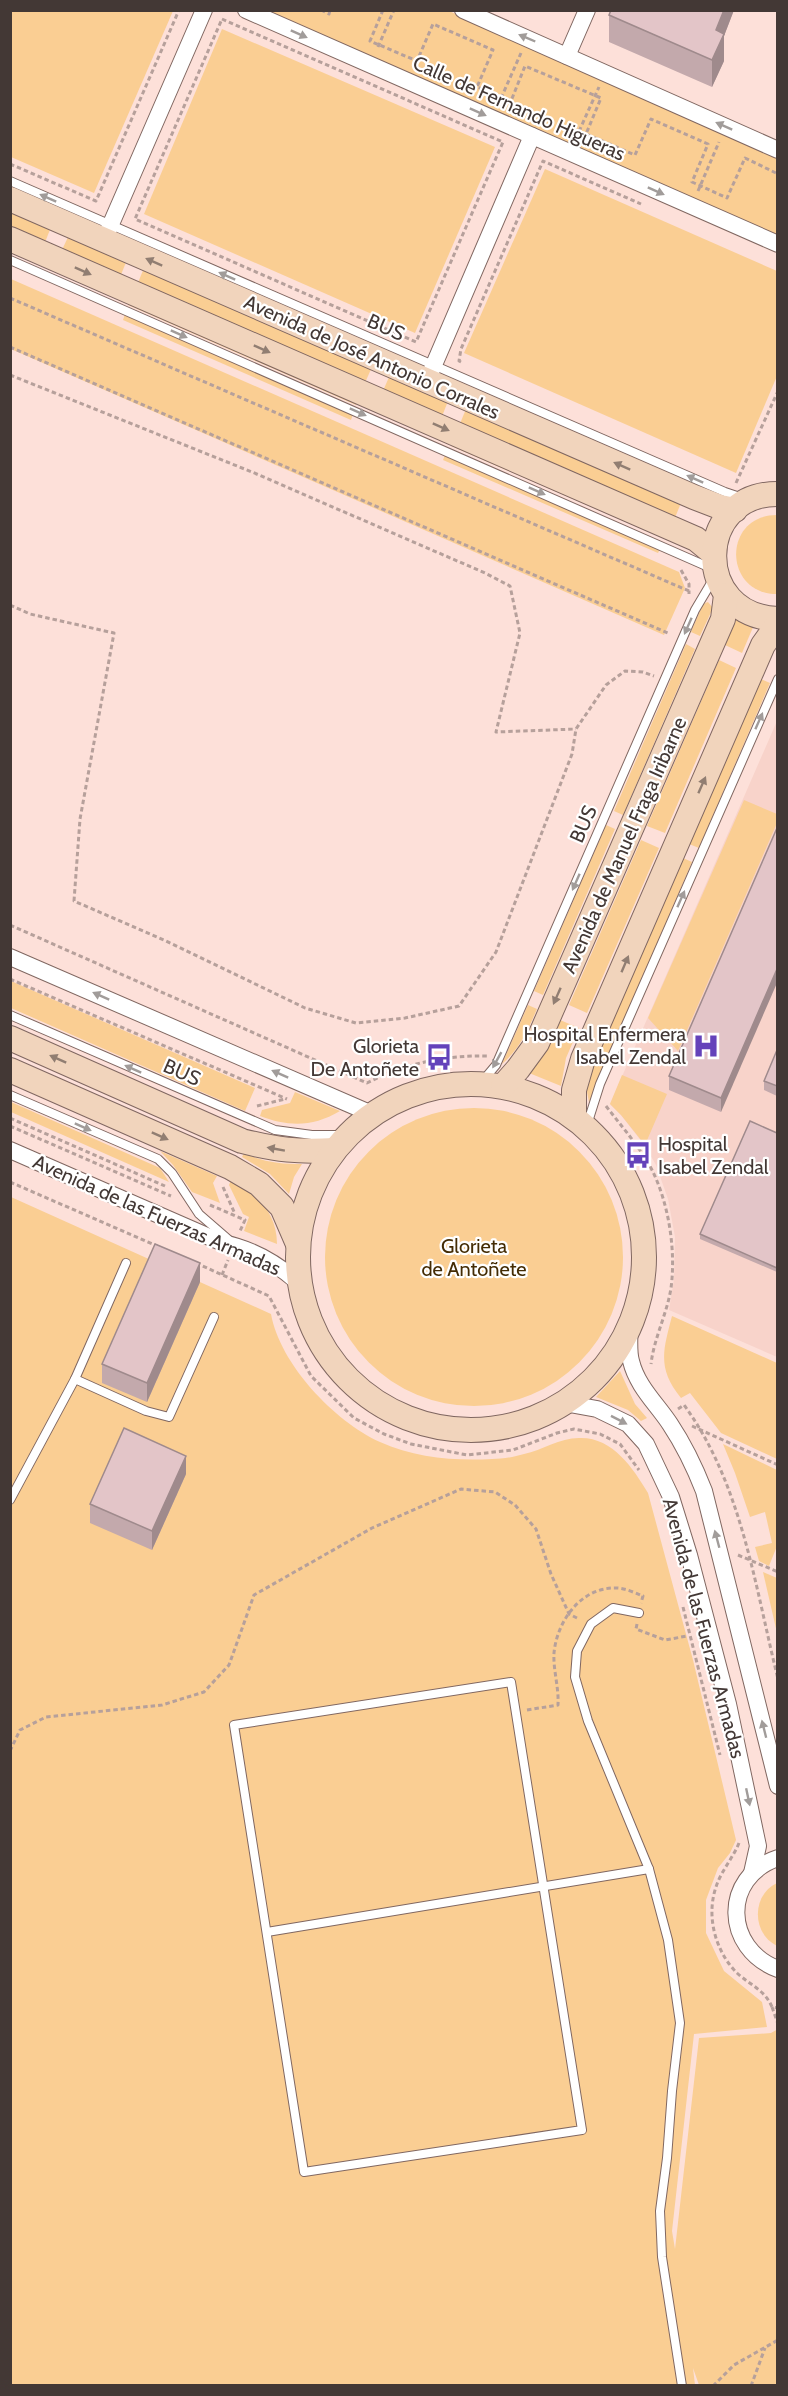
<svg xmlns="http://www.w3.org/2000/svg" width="788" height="2396" font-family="Cabin,sans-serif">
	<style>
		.built { fill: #f8d3ca }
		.green { fill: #face93 }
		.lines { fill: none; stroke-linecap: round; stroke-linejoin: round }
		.lane-casing { stroke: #806761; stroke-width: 10 }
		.street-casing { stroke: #806761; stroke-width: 18 }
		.secondary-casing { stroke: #806761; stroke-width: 26 }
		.path { stroke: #b6a09b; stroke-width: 3; stroke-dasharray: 4.5 3; stroke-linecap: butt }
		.lane { stroke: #fff; stroke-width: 8 }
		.street { stroke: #fff; stroke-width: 16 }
		.secondary { stroke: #f1d4bc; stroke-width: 24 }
		.wall { fill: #c3a9ac }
		.shaded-wall { fill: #9f8a8c }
		.building { fill: #e3c5c8; stroke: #9f8a8c; stroke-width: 1.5 }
		.oneway { fill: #a19c9a }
		.oneway2 { fill: #917e72 }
		.labels { text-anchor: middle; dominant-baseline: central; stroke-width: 4.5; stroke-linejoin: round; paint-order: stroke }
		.street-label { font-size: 20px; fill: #433835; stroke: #fff }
		.poi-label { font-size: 20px; fill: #433835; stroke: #fff; text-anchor: end }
		.park-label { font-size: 20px; fill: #442c04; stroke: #fff }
	</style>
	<rect width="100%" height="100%" fill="#fde0d9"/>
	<path class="built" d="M777 721V1357L669 1310 674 1279 675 1237 668 1199 656 1165 645 1146 621 1115 610 1104Z"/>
	<g class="green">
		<path d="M11 10 173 11 94 193 11 157Z"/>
		<path d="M262 11H449L777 155V236Z"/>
		<path d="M222 29 495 147 415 333 144 214Z"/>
		<path d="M545 169 777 271V376L736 473 464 353Z"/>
		<path d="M11 210 51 227 44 245 11 230Z"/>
		<path d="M69 235 127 260 120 277 61 252Z"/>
		<path d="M144 268 372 367 364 385 137 285Z"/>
		<path d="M11 279 679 572 685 588 664 635 11 349Z"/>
		<path d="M130 301 358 401 356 405 128 305Z"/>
		<path d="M125 314 353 414 351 420 123 320Z"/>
		<path d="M390 375 448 401 441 419 382 393Z"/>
		<path d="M466 409 681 503 674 520 459 426Z"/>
		<path d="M452 443 666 536 665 539 451 446Z"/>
		<path d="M445 455 660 549 658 553 443 460Z"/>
		<path d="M777 515V594C723 594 722 515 777 515Z"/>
		<path d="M708 602 713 608 700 636 691 632 703 604Z"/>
		<path d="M737 617 754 625 742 653 725 645Z"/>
		<path d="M686 644 695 649 623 815 614 811Z"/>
		<path d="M719 660 736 668 665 833 647 826Z"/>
		<path d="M761 679 770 683 699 848 689 844Z"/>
		<path d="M744 800 777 814V823L678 1051 648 1018Z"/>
		<path d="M606 825 615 829 543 995 534 991Z"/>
		<path d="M641 840 659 848 587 1013 569 1005Z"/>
		<path d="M683 858 692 862 589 1102 586 1087 589 1074Z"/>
		<path d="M11 981 255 1088 245 1111 11 1008Z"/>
		<path d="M528 1005 537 1009C527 1032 521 1047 502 1064Z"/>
		<path d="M560 1020 579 1028 566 1058 561 1086 529 1073Z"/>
		<path d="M622 1075 667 1094 645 1145 621 1115 610 1104Z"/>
		<path d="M295 1092 340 1111C313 1127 289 1127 260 1116L262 1110 290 1103Z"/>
		<path d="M11 1102 160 1168 169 1182 11 1112Z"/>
		<circle cx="474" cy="1257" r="149"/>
		<path d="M160 1151 217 1176 213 1183 220 1203 192 1192 173 1165Z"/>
		<path d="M244 1153C263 1162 281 1164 302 1164L294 1177 289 1194 270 1174 242 1157Z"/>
		<path d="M231 1180C257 1193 277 1213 277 1244L244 1231 249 1217 243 1214 229 1185Z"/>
		<path d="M11 1197 271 1314C280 1364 334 1421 380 1442 415 1458 455 1461 492 1459 502 1459 514 1457 524 1454 543 1450 561 1437 581 1438 613 1438 633 1468 648 1493L693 1660 736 1840 730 1853 718 1868 706 1900V1933L724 1971 762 2002 767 2027 694 2034 672 2231 675 2249 699 2038 771 2033 778 2029 777 2385H699L693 2368 695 2385 11 2386Z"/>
		<path d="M672 1316 777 1363V1459L721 1433 690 1393 681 1398C657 1368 663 1351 672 1316Z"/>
		<path d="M620 1371 635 1404 647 1418 641 1421 628 1410 596 1397Z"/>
		<path d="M723 1444 777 1470V1546L769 1566 759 1561 755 1547 772 1543 765 1512 750 1517 735 1473Z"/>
		<path d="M763 1572 777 1578V1633Z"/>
		<path d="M777 1883V1946C752 1934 751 1895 777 1883Z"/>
	</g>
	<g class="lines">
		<defs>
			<g id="lane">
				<path d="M10 181 725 492 743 498"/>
				<path d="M10 260 713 569"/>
				<path d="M10 1015 275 1130 312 1135H347"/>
				<path d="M480 1084 496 1065 695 610 714 578"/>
				<path d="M10 1095 158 1159 172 1173 199 1214 229 1240"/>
				<path d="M586 1128 600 1084 778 679"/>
				<path d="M75 1379 126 1263"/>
				<path d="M10 1500 75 1379 146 1411 169 1417 214 1317"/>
				<path d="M639 1613 613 1608 591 1624 577 1651 575 1677 588 1721 649 1869 668 1940 680 2023 672 2091 667 2158 660 2211 662 2257 682 2386"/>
				<path d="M511 1682 582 2130 304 2172 234 1725Z"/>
				<path d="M267 1932 649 1869"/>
			</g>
			<g id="street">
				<path d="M246 10 778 244"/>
				<path d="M463 10 778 150"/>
				<path d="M567 56 587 10"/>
				<path d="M104 240 204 10"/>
				<path d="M427 381 532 136"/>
				<path d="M10 957 372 1114"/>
				<path d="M10 1150 223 1243C252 1249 278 1264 300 1284"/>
				<path d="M629 1328C630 1339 628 1351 631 1361 637 1386 656 1403 670 1424 684 1445 695 1468 704 1491L778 1786"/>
				<path d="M564 1403 597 1409 628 1424 646 1444 671 1497 689 1555 728 1704 758 1846 752 1873"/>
				<path d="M778 1858C721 1877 724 1949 778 1969"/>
			</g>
			<g id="secondary">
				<path d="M10 199 694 497 720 507 735 510"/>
				<path d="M10 239 696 539 713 553"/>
				<path d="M778 494C695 493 691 616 778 619"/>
				<path d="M10 1038 242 1141C277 1150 298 1152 334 1150"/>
				<path d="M10 1070 230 1167 259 1184 282 1207 298 1244"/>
				<circle cx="471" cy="1257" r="173"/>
				<path d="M503 1086 518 1069 537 1043 723 619 726 595"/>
				<path d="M574 1117V1090L583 1059 763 645 778 624"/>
			</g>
		</defs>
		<use href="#lane" class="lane-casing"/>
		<use href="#street" class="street-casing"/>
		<use href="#secondary" class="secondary-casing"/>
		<g class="path">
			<path d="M321 10 329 14 330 10"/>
			<path d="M383 10 370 41 417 61 433 24 493 50 477 87 511 101 525 66 601 98 586 134 635 155 651 119 708 144 692 182 727 198 745 158 778 174"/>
			<path d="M222 19 503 142 416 342 135 219Z"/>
			<path d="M378 47 394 10"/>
			<path d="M498 105 521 53"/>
			<path d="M576 138 599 87"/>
			<path d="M10 164 96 201 179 10"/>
			<path d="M698 191 719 142"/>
			<path d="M10 298 689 591"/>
			<path d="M10 347 670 634"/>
			<path d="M461 362 459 361 461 349 543 161 641 204"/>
			<path d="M10 375 252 472 485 573 510 586 520 633 496 732 576 729"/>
			<path d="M736 483 778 391"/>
			<path d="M681 570 689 584V594"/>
			<path d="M10 605 30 614 114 633 80 819 74 901 166 941 305 1008 356 1023 405 1018 459 1006 496 952 572 754 576 729 606 685 625 671 643 672 654 676"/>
			<path d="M10 925 367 1083C405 1064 443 1055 487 1056"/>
			<path d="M10 979 287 1099"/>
			<path d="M257 1106 285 1099"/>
			<path d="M606 1106C622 1127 640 1147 652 1170 669 1204 676 1251 671 1288 667 1314 654 1338 651 1364"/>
			<path d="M10 1118 165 1186"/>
			<path d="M10 1126 171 1196"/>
			<path d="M10 1182 157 1246"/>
			<path d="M223 1187 235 1214"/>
			<path d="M210 1205 245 1220 240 1231"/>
			<path d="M196 1263 269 1296 311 1376 354 1418 384 1434 411 1444 467 1455 513 1450 557 1433 574 1429 600 1434 620 1444 639 1470"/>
			<path d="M222 1275 228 1260"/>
			<path d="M678 1409 684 1405C742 1484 755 1587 778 1679"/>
			<path d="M692 1426 778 1465"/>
			<path d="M738 1555 778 1572"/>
			<path d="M683 1607 720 1755"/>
			<path d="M637 1624 636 1629 665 1640 687 1636"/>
			<path d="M527 1710 558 1705C559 1687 553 1670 554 1653 557 1621 581 1587 616 1588 625 1588 635 1593 643 1596L641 1603"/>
			<path d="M10 1751 20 1730 46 1717 162 1705 204 1692 229 1665 254 1595 372 1528 461 1489 495 1492 515 1505 536 1529 551 1574 569 1614 579 1619"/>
			<path d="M739 1843C733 1858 721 1871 716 1887 706 1916 715 1951 737 1973 750 1985 765 1990 772 2007L778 2008"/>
			<path d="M772 2007 778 2024"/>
			<path d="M713 2386 734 2365 778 2340"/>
			<path d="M751 2386 765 2348"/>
		</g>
		<use href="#lane" class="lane"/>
		<use href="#street" class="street"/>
		<use href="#secondary" class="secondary"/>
	</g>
	<g class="wall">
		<path d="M611 10H734L724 36V61L712 87 609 42V15Z"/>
		<path d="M777 828 721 1112 669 1090V1076Z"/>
		<path d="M777 1050V1096L764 1090V1081Z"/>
		<path d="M777 1133V1272L700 1239V1234Z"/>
		<path d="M200 1282 147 1402 102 1383V1364Z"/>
		<path d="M186 1474 152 1550 90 1523V1504Z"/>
	</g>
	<g class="shaded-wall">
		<path d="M724 10H734L724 36V61L712 87V60L716 30Z"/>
		<path d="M777 969V983L721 1112V1098Z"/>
		<path d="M200 1263V1282L147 1402V1383Z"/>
		<path d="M186 1456V1474L152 1550V1531Z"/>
	</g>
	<g class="building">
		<path d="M611 10H724L716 30 724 34 712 60 609 15Z"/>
		<path d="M777 828V969L721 1098 669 1076Z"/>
		<path d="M777 1050V1086L764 1081Z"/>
		<path d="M750 1121 777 1133V1268L700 1234Z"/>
		<path d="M155 1244 200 1263 147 1383 102 1364Z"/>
		<path d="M124 1428 186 1456 152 1531 90 1504Z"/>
	</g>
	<defs><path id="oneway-solid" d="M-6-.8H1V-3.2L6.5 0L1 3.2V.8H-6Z" transform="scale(1.5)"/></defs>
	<g class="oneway">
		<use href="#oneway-solid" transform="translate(299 34) rotate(24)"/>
		<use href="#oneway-solid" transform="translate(527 38) rotate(-157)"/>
		<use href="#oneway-solid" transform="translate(478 112) rotate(24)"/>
		<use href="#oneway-solid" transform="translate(724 126) rotate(-156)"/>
		<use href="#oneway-solid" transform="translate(656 191) rotate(24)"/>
		<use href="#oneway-solid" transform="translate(48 198) rotate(-156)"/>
		<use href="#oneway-solid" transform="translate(227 276) rotate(-156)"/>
		<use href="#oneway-solid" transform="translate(179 334) rotate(24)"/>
		<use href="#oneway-solid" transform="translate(358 412) rotate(24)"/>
		<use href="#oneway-solid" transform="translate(695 479) rotate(-156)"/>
		<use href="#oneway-solid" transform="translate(537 491) rotate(24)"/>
		<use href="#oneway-solid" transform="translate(688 626) rotate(114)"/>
		<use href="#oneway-solid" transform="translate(759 721) rotate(-66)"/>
		<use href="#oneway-solid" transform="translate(576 882) rotate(114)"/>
		<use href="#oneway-solid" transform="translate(681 899) rotate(-66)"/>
		<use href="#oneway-solid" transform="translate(101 996) rotate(-156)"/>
		<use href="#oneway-solid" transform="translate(497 1060) rotate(119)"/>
		<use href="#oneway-solid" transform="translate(133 1069) rotate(-156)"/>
		<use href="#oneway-solid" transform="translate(280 1074) rotate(-156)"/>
		<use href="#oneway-solid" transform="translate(83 1127) rotate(24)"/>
		<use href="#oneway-solid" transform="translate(619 1420) rotate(27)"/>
		<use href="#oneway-solid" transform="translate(717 1539) rotate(-105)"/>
		<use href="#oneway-solid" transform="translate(764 1729) rotate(-104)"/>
		<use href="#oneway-solid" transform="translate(748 1797) rotate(78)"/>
	</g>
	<g class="oneway2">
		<use href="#oneway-solid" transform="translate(154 262) rotate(-156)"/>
		<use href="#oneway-solid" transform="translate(83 271) rotate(24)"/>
		<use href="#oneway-solid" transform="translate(262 349) rotate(24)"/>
		<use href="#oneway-solid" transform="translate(441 427) rotate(24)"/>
		<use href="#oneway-solid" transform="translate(622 466) rotate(-156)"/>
		<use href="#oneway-solid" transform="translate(702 785) rotate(-66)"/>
		<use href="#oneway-solid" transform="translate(625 964) rotate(-67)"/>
		<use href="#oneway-solid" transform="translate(557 996) rotate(114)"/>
		<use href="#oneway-solid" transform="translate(58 1059) rotate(-156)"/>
		<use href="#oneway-solid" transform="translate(160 1136) rotate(24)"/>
		<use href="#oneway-solid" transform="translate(276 1149) rotate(-170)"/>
	</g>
	<defs>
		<symbol id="hospital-bare" viewBox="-9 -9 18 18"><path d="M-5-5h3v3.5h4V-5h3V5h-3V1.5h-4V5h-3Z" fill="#6442ba" stroke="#fff" stroke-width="2.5" paint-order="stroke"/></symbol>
		<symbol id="bus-bare" viewBox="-9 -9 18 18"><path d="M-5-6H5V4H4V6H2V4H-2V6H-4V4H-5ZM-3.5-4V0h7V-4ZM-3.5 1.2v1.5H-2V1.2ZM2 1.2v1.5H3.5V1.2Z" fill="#6442ba" stroke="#fff" stroke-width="2.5" paint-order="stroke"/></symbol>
	</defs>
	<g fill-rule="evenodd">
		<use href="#hospital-bare" x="687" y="1027" width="38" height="38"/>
		<use href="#bus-bare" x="420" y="1038" width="38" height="38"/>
		<use href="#bus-bare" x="619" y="1136" width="38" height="38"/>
	</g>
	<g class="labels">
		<g class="street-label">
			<text transform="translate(519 108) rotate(24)">Calle de Fernando Higueras</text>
			<text transform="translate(386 327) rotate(24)">BUS</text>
			<text transform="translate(372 357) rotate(24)">Avenida de José Antonio Corrales</text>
			<text transform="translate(583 824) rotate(-66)">BUS</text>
			<text transform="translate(624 845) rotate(-66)">Avenida de Manuel Fraga Iribarne</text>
			<text transform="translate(182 1072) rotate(24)">BUS</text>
			<text transform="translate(157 1215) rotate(24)">Avenida de las Fuerzas Armadas</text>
			<text transform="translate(704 1628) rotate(75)">Avenida de las Fuerzas Armadas</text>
		</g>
		<g class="poi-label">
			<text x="686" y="1034">Hospital Enfermera<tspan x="686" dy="23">Isabel Zendal</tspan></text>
			<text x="419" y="1046">Glorieta<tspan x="419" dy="23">De Antoñete</tspan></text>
			<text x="658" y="1144" text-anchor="start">Hospital<tspan x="658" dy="23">Isabel Zendal</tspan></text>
		</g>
		<g class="park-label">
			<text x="474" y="1246">Glorieta<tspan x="474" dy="23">de Antoñete</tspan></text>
		</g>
	</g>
	<rect width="788" height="2396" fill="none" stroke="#433835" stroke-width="24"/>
</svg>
